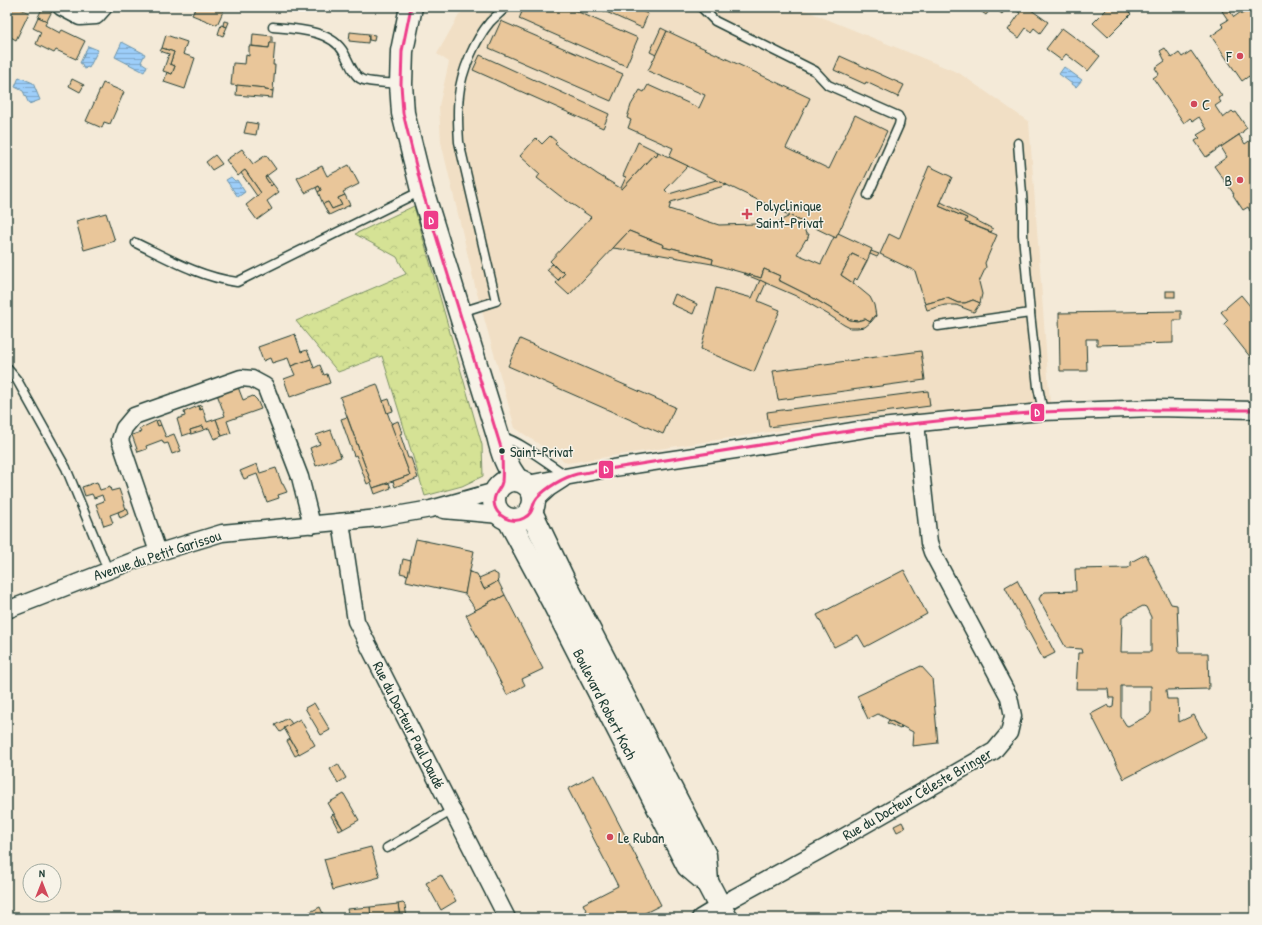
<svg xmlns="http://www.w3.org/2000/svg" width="1262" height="925" font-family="'Patrick Hand',sans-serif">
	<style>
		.built { fill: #f1dfc5 }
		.forest { fill: url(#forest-crowns); stroke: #7a9064 }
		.water { fill: url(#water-rules); stroke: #6b94aa }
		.building { fill: #e9c69a; stroke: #1f3d34; fill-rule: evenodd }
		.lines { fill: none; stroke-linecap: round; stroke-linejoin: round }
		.lane-casing { stroke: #1f3d34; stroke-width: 11 }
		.street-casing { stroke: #1f3d34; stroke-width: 19 }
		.secondary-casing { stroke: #1f3d34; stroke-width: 25 }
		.lane { stroke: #f7f3e8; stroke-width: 8 }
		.street { stroke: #f7f3e8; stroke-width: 16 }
		.secondary { stroke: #f7f3e8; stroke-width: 22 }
		.bus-1-casing { stroke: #f7f3e8; stroke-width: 6 }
		.bus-1 { stroke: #ee3d8a; stroke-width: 3 }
		.poi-dot { fill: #d1495b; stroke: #f7f3e8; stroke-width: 1.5 }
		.bus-dot { fill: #1f3d34; stroke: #f7f3e8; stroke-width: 1.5 }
		.labels { text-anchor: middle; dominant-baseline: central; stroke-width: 3; stroke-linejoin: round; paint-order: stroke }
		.bus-label { font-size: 14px; fill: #1f3d34; stroke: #f7f3e8; text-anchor: start }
		.poi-label { font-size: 15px; fill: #1f3d34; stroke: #f7f3e8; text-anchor: start }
		.street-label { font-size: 15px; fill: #1f3d34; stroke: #f7f3e8 }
		.line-badge { stroke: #f7f3e8; stroke-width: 1.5 }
		.badge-label { font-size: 11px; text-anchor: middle; font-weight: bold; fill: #fff }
	</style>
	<defs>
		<pattern id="forest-crowns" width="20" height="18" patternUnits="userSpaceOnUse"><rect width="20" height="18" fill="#d5e295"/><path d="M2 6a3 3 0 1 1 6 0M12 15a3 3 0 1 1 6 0" fill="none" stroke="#b6c381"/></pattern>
		<pattern id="water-rules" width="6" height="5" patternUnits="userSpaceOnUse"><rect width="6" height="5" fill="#9dcef9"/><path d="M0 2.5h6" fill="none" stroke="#7fa8ca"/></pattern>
	</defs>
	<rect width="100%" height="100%" fill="#f4ead8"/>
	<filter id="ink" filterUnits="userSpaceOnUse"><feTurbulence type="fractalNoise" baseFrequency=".025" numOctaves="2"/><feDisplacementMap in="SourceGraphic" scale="8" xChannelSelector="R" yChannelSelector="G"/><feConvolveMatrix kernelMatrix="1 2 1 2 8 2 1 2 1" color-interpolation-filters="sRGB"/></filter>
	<g filter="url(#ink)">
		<path class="built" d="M467 7H797L959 73 1029 122 1050 404 854 419 567 463 515 428 475 286 441 142 439 106 449 62 437 54 459 15Z"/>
		<path class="forest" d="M414 206 482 445 483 476 462 486 425 496 382 356 338 372 296 321 406 274 397 257 355 234Z"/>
		<g class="water">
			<path d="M122 42 145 54 141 62 147 66 144 72 115 57Z"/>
			<path d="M88 46 98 50 89 68 87 67 85 69 83 68 82 64 80 63Z"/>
			<path d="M1064 67 1082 80 1076 87 1059 74Z"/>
			<path d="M19 77 33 83 40 100 29 104 23 91 15 87Z"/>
			<path d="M231 177 235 181 237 180 245 192 238 197 226 180Z"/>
		</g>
		<g class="building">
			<path d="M7 7H18L29 13 16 40 7 35Z"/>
			<path d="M43 7 52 11 47 21 38 17Z"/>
			<path d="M196 7H225L217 25 192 15Z"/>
			<path d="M524 7H567L638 38 626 66 519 19Z"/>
			<path d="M595 7H633L648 14 642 28Z"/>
			<path d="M975 7H992L986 15Z"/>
			<path d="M993 7H1007L1002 14Z"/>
			<path d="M1016 7H1027L1048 22 1040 33 1034 28 1031 32 1026 28 1019 38 1008 30 1020 13 1014 9Z"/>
			<path d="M1109 7H1134L1129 12 1131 14 1108 37 1093 23Z"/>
			<path d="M1227 7 1234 17 1241 12 1242 14 1249 10 1255 18V76L1251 79 1249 76 1242 81 1211 36 1224 27 1221 24 1228 20 1222 11Z"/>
			<path d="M38 17 47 21 45 25 60 33 62 30 85 41 76 59 56 50 54 53 36 44 41 32 33 28Z"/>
			<path d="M224 21 229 22 227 27 223 25Z"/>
			<path d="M501 21 623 74 611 101 489 48Z"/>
			<path d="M221 25 227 27 223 36 218 34Z"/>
			<path d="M661 28 667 31 656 55 650 52Z"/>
			<path d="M1062 28 1100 56 1088 71 1066 54 1061 60 1046 49Z"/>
			<path d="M667 31 810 98 786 148 829 169 855 115 887 131 836 238 669 157 673 148 628 128 631 120 627 118 631 105 640 90 644 92 648 85 699 108 705 95 648 71Z"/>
			<path d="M350 32 369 34 368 43 349 41Z"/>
			<path d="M253 34 272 36V43H270L269 48 252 46Z"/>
			<path d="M369 34 375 35 374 41 369 40Z"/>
			<path d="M166 35 187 42 183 54 195 58 185 89 164 82 167 72 172 74 175 66 170 64 174 52 162 48Z"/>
			<path d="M270 43H275L273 65H275L273 91 265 90V88L231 85 233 63 245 64 246 55 249 56V46L269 48Z"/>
			<path d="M162 48 174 52 170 64 175 66 172 74 163 71 169 54 160 51Z"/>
			<path d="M1165 48 1172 58 1179 53 1182 57 1191 51 1222 96 1218 98 1221 102 1215 106 1223 118 1232 111 1234 113 1236 112 1247 128 1243 131V132L1206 157 1195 141 1200 138 1197 135 1207 129 1199 117 1193 121 1190 118 1184 123 1153 78 1159 74 1155 68 1165 61 1160 51Z"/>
			<path d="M480 55 609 114 603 128 473 70Z"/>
			<path d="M840 56 904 85 898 97 866 82 865 84 834 70Z"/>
			<path d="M72 79 84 85 80 92 69 86Z"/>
			<path d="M103 83 124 92 110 124 104 122 102 128 86 121Z"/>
			<path d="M237 85 265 88V90L273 91 272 98 236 95Z"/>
			<path d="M247 122 258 124 256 135 244 133Z"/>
			<path d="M1239 135 1245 144 1252 139 1255 143V207L1250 211 1248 207 1243 210 1233 195 1234 194 1214 166 1227 157 1221 147Z"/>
			<path d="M550 136 557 142 555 144 571 156 597 174 622 189 654 154 656 157 658 152 669 157 688 166 665 190 669 194 716 180 727 185 671 202 669 209 719 225 756 224 774 228 779 221 788 217 789 215 802 222 801 223 803 225 806 234H809L807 240 806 239 797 254 821 264 834 237 836 238 838 233 872 249 867 261 852 254 841 275 853 283 870 297 874 305 876 316H874L870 322 865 319 857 321 850 320 808 295 778 280 780 276 764 269 761 278 712 264 713 259 672 248 671 249 663 247 664 245 629 231 569 295 556 283 565 273 562 270 561 272 550 261 591 217 560 196 537 178 540 174 520 156 536 138 542 144Z"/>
			<path d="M638 142 658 152 656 157 654 154 622 189 621 188 626 177 623 176Z"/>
			<path d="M242 149 253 164 266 155 276 169 265 177 271 186 273 184 279 192 267 201 272 209 257 220 246 205 261 193 245 170 238 176 226 160Z"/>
			<path d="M215 155 222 164 212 170 206 162Z"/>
			<path d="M349 165 359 184 343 192 345 195 338 198 342 205 332 209 328 202 323 204 318 192 321 190 319 186 305 193 297 178 322 166 327 176Z"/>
			<path d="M929 166 952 177 939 206 967 218 965 222 997 235 985 263 986 267 979 282 982 294 980 303 973 300 965 303H958L947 298 925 304 915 271 880 254 889 234 899 239Z"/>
			<path d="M245 170 261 193 257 196 241 173Z"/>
			<path d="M267 176 273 184 271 186 265 177Z"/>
			<path d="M319 186 321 190 318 192 316 188Z"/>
			<path d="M345 195 350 205 329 215 323 204 328 202 332 209 342 205 338 198Z"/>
			<path d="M941 202 993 229 991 232 965 222 967 218 939 206Z"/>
			<path d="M106 213 115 241 84 250 76 221Z"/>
			<path d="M629 231 664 245 663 247 671 249 672 248 713 259 712 264 651 253 613 248Z"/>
			<path d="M871 251 879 254 877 257 870 254Z"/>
			<path d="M852 254 867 261 857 280 855 278 853 283 841 275Z"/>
			<path d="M552 264 561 272 562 270 565 273 558 280 547 270Z"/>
			<path d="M764 269 780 276 778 280 808 295 850 320 857 321 865 319 870 322 874 316H876L871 322 865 327 857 328H850L844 325 829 315 796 296 766 283 744 274V273L761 278Z"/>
			<path d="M760 280 766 283 758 301 780 310 754 372 701 349 716 288 752 298Z"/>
			<rect x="1166" y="291" width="9" height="6"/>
			<path d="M675 294 697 304 693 314 671 304Z"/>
			<path d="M1241 295 1255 312V363L1224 324 1228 320 1221 312Z"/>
			<path d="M947 298 958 303H965L973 300 980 303 974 312 956 305H945L927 310 925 304Z"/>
			<path d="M1181 311V320H1173V343L1097 345V339H1086L1087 371H1060L1059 313Z"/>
			<path d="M295 334 301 352 307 350 311 359 291 366 288 358 272 363 270 358 263 361 258 347Z"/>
			<path d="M520 339 675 407 663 434 508 366Z"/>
			<path d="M921 351 925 380 778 400 773 371Z"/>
			<path d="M311 359 314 368 320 365 324 375 327 374 330 383 290 397 284 379 295 375 291 366Z"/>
			<path d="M377 384 410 475 373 488 340 397Z"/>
			<path d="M238 387 243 400 253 396 257 400 261 409 227 421 231 433 222 436 216 419 225 416 217 394Z"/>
			<path d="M928 391 930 406 769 427 767 412Z"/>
			<path d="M389 399 393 411 387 413 383 401Z"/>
			<path d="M201 405 203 409 200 410 198 406Z"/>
			<path d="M198 406 200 410 203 409 207 422 216 419 222 436 214 439 209 428 204 430 203 426 190 430 191 433 182 436 177 419 185 416 184 412Z"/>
			<path d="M347 417 371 482 367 484 356 455 354 456 341 419Z"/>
			<path d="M159 420 161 425 158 426 156 421Z"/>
			<path d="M156 421 158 426 161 425 166 437 174 434 181 451 172 454 168 443 164 444 162 440 146 446 147 449 138 452 132 435 141 432 139 429Z"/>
			<path d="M398 421 402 433 400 434 408 458H411L418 478 395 487 393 481 410 475 391 424Z"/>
			<path d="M203 426 204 430 191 434 190 430Z"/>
			<path d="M331 430 341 457 316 466 310 448 320 444 316 435Z"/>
			<path d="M257 464 260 473 276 468 282 484H283L287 492 278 495 279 498 267 502 257 474 244 479 240 471Z"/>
			<path d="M97 482 100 490 110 487 111 491 119 489 126 509 110 515 113 523 104 526 96 504 104 501 102 495 94 498 92 494 85 496 82 487Z"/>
			<path d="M389 483 391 488 375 494 373 488Z"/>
			<path d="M127 508 129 514 120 518 118 512Z"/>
			<path d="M416 539 474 551 465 594 406 581Z"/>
			<path d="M1146 554 1171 604 1177 605 1179 653H1208L1209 689 1166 690 1167 699H1178L1179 722 1194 715 1206 737 1124 779 1091 714 1108 705 1110 708 1113 707 1114 698H1109L1108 689H1076L1078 653H1083L1082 649 1066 648 1039 599 1041 595 1045 592 1076 591 1075 569 1128 568 1131 566V562ZM1143 606 1146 607 1151 617V652H1121L1122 618 1123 616ZM1121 686H1151V712L1149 715 1128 726 1126 725 1121 717Z"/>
			<path d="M403 559 411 561 408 575 400 573Z"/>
			<path d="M904 570 927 614 865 647 858 635 834 647 817 615Z"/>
			<path d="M469 572 477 574 484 589 498 581 505 595 496 600 495 599 476 610 465 594Z"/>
			<path d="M493 572 498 575V580L495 583 484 589 479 578Z"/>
			<path d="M1017 580 1055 653 1043 659 1005 587Z"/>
			<path d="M505 595 543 669 522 679 525 685 507 695 466 615 489 603V602L495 599 496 600Z"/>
			<path d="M921 666 932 678 938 743 912 746 913 732 878 714 868 719 857 696Z"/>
			<path d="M314 703 330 730 321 735 305 708Z"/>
			<path d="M288 718 292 724 280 732 275 725Z"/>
			<path d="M300 719 315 745 299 754 284 728Z"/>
			<path d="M889 720 902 727 900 729 887 723Z"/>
			<path d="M290 739 299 754 295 756 287 741Z"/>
			<path d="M338 764 346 778 338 783 330 769Z"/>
			<path d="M594 775 661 905 635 918H590L583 904 618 886 568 789Z"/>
			<path d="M344 794 359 820 343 829 328 803Z"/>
			<path d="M333 814 343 829 339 831 331 816Z"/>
			<path d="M902 822 905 828 897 832 894 826Z"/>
			<path d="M371 847 380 877 333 890 324 859Z"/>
			<path d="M441 875 456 901 441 910 426 883Z"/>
			<path d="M403 903 405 905 407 918H400L398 904Z"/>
			<path d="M398 904 400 918H371L370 907Z"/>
			<path d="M320 907 325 918H298Z"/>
			<path d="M370 907 371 918H349L347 909Z"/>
		</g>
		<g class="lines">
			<defs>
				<g id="lane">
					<path d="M701 7 715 21 815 71 828 85 898 116 900 120 899 125 868 195"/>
					<path d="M273 27C296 29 332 30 344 53 348 60 354 76 361 79 367 83 392 83 400 84"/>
					<path d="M1018 143 1023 207V235L1030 313 1038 387 1043 412"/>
					<path d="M136 243C169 259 200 277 237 282L421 191"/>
					<path d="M461 312 496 301 459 142C458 126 457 111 459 95 461 72 475 40 490 22 495 17 501 12 506 7"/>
					<path d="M938 326 1030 313"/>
					<path d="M7 368 17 380 66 468 108 570"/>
					<path d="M500 436C520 441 550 465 567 476"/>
					<path d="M387 848 453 810"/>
				</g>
				<g id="street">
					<path d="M61 7 80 17 96 16 104 7"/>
					<path d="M527 484 613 468 742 449 871 428 949 420 1043 412 1154 408 1255 410"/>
					<path d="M535 501 549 488 563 479"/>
					<path d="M443 510 500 515"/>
					<path d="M341 522 356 621 507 918"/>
					<path d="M158 552 120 440 124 428 134 416 241 378 252 379 265 386 300 477 312 525"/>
					<path d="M7 610 143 557 222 533 379 518 431 509 496 491"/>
					<path d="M700 918 735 897 826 847 994 751 1009 733 1013 716 1009 697 932 552 929 543 916 423"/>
				</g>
				<g id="secondary">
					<path d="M411 7 402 51 401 84 403 113 422 190 498 436C502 453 506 465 517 480"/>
					<circle cx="514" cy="500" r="20"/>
					<path d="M531 512 564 581 705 855 707 882"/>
					<path d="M509 520 552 600 688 866 707 882 726 918"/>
				</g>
			</defs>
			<use href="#lane" class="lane-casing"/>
			<use href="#street" class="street-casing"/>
			<use href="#secondary" class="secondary-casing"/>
			<use href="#lane" class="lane"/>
			<use href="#street" class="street"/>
			<use href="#secondary" class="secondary"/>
			<defs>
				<path id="bus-1" d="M411 7 402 51 401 84 403 113 422 190 502 451C502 461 503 472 502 482 501 489 494 492 494 502 495 516 512 525 524 518 535 512 531 505 537 498 546 488 564 477 577 474L855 430 956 419 1042 412 1095 410H1255"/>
			</defs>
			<use href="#bus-1" class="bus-1-casing"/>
			<use href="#bus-1" class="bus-1"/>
		</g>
	</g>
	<g class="poi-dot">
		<circle cx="1240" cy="56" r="4"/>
		<circle cx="1194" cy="104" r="4"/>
		<circle cx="1240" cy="180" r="4"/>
		<path d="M745 208h4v4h4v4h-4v4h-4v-4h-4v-4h4z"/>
		<circle cx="610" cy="837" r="4"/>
	</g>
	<circle class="bus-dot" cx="502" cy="451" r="3.5"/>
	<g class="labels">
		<g class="bus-label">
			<text x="510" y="451">Saint-Privat</text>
		</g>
		<g class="poi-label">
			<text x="1232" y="56" text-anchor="end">F</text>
			<text x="1202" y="104">C</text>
			<text x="1232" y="180" text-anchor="end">B</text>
			<text x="756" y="205">Polyclinique<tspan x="756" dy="17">Saint-Privat</tspan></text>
			<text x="618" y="837">Le Ruban</text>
		</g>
		<g class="street-label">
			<text transform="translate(157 555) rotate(-18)">Avenue du Petit Garissou</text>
			<text transform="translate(605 704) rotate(63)">Boulevard Robert Koch</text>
			<text transform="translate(409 725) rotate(63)">Rue du Docteur Paul Daudé</text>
			<text transform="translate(917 794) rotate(-30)">Rue du Docteur Céleste Bringer</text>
		</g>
	</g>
	<g class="line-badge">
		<rect x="423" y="210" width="16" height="20" rx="4" fill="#ee3d8a"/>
		<rect x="1030" y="403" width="15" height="19" rx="4" fill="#ee3d8a"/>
		<rect x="598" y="460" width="16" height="19" rx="4" fill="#ee3d8a"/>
	</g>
	<g class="badge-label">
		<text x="431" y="224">D</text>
		<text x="1037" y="416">D</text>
		<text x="606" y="473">D</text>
	</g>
	<rect width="1262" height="925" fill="none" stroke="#f7f3e8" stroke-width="24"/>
	<rect x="12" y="12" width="1238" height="901" fill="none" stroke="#1f3d34" stroke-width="1.5" filter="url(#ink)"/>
	<g transform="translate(42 883)"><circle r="19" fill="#f7f3e8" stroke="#a1aaa0"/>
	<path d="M0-3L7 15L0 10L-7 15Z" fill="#d1495b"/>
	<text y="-6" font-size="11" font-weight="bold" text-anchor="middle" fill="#1f3d34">N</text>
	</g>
</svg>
